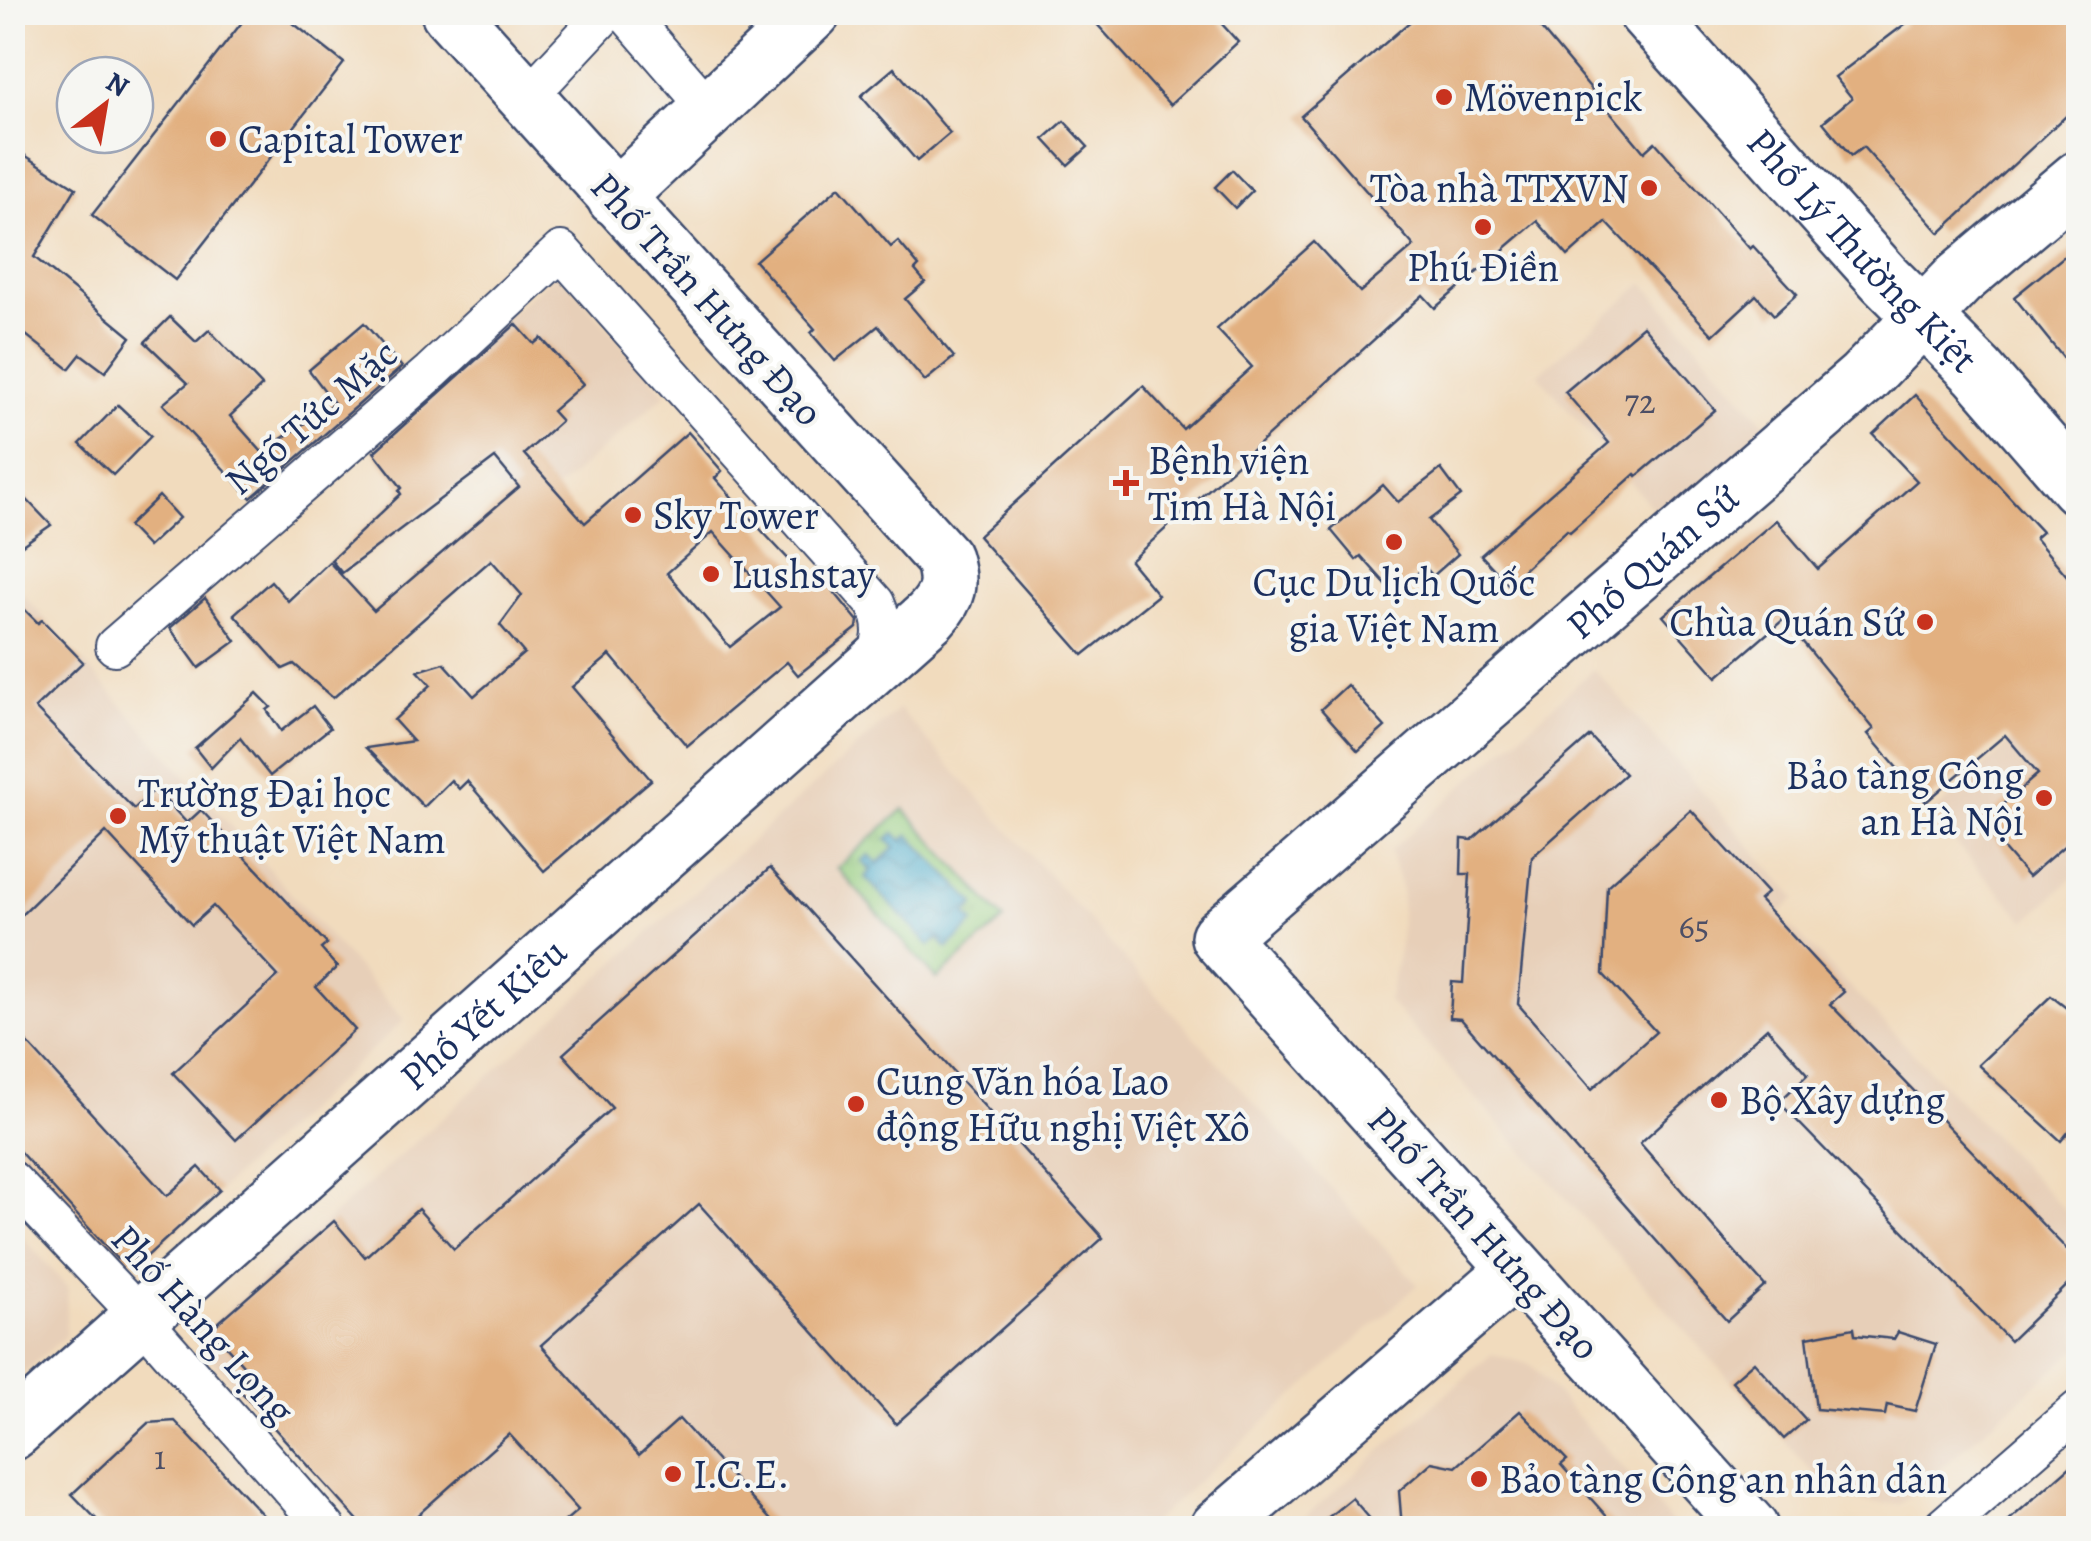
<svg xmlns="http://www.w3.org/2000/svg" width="2091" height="1541" font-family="Alegreya,serif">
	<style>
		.built { fill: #e7cfb8 }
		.grass { fill: url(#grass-tufts); stroke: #597e70; stroke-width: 2.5 }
		.water { fill: url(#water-waves); stroke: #346c94; stroke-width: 2.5 }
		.building { fill: #e2b080; fill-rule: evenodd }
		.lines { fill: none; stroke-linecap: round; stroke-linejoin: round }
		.street-casing { stroke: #3b496c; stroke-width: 42 }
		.secondary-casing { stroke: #3b496c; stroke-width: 60 }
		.street { stroke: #fff; stroke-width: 38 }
		.secondary { stroke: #fff; stroke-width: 55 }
		.poi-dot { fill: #c8321e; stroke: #f6f6f2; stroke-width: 4 }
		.labels { text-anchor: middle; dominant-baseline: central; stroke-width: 8; stroke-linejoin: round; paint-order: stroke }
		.number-label { font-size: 35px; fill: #4d4f66 }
		.poi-label { font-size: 40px; fill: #1b2f5e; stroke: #f6f6f2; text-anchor: start }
		.street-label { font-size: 40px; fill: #1b2f5e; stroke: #f6f6f2 }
	</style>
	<defs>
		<pattern id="grass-tufts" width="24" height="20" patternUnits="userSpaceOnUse" patternTransform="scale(2.5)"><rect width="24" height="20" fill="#97ce81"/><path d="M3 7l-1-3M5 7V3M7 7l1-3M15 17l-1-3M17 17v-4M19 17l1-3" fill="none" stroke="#82b172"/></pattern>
		<pattern id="water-waves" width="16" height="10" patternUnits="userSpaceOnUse" patternTransform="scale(2.5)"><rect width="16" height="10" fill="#4caacb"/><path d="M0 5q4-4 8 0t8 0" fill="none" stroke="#3e8ba8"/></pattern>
	</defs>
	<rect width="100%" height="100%" fill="#f6f6f2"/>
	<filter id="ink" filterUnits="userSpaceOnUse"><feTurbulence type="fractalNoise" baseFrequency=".01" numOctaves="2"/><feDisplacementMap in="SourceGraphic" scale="20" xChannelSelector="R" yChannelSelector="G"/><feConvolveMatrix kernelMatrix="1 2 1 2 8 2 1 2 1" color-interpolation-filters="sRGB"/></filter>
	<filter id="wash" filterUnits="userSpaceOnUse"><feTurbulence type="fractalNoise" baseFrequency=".0048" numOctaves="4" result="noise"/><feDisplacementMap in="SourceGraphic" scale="40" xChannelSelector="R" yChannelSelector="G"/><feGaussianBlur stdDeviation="2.25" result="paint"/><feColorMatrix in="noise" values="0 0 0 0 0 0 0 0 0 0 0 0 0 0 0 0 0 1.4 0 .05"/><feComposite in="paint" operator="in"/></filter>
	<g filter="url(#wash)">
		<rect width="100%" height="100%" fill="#f1dbbd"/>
		<g class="built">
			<path d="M558 271 666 394 522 519 416 397Z"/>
			<path d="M1644 283 1776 437 1669 527 1538 374Z"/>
			<path d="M12 582 404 1020 145 1258 114 1259 13 1143Z"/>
			<path d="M1594 669 1796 898 1779 914 2078 1224V1348L1900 1504 1839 1501 1388 1001 1400 945 1402 891 1390 851Z"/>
			<path d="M2078 681V873L2026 921 1930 816Z"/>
			<path d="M899 709 1418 1285 1146 1528H365L194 1340Z"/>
			<path d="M13 1226 68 1288 65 1336 13 1383Z"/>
			<path d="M1492 1354 1531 1365 1676 1527 1292 1528Z"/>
		</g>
		<path class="grass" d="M904 809 1004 920 937 979 837 868Z"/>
		<path class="water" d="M894 833 902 841 909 835 975 904 966 914 974 923 947 949 938 938 930 946 865 877 871 871 862 861 869 855 878 863 895 848 887 839Z"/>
		<g id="blocks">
			<g class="building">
				<path d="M250 12H279L344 63 175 280 92 215Z"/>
				<path d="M1086 12H1211L1238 42 1170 105Z"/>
				<path d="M1421 12H1527L1644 152 1655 142 1750 249 1753 246 1797 294 1774 315 1756 295 1713 335 1606 222 1568 256 1537 221 1435 308 1423 295 1130 561 1158 595 1083 655 978 536 1143 386 1183 429 1252 367 1217 329 1314 242 1360 292 1414 246 1301 116Z"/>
				<path d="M1894 12H2078V105L1940 233 1863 147 1851 156 1823 122 1852 98 1835 77 1905 24Z"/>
				<path d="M894 68 950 133 917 161 861 96Z"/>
				<path d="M1064 121 1088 147 1068 165 1044 139Z"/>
				<path d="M12 147 76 188 34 257 131 337 105 372 81 354 69 369 12 324Z"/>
				<path d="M1232 170 1252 191 1235 208 1215 187Z"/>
				<path d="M839 187 891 247 898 241 919 266 915 270 925 282 905 299 954 357 925 381 878 326 835 361 811 333 815 329 755 261Z"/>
				<path d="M2078 245V376L2014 297Z"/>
				<path d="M170 317 196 342 209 330 262 386 230 416 262 452 334 403 309 370 364 323 402 367 251 498 163 404 188 383 145 342Z"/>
				<path d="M516 324 534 344 541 338 583 384 552 411 561 421 524 454 585 523 688 432 722 471 715 478 762 531 810 582 820 575 858 621 857 628 798 675 787 662 687 746 610 655 572 687 651 780 544 871 467 781 459 789 451 780 424 807 366 748 413 741 394 720 431 685 418 671 444 663 474 696 524 653 500 625 522 595 491 560 333 698 294 664 283 669 234 614 271 581 288 601 329 562 374 611 519 487 495 458 342 573 331 560 401 494 399 491 402 488 374 452ZM713 532 780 607 730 647 667 573Z"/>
				<path d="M1643 326 1715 410 1637 476 1635 474 1570 532 1567 530 1508 584 1481 555 1609 443 1565 392Z"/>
				<path d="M1915 395 2042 532 2035 538 2078 589V834L2028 877 1981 823 2038 774 2005 735 1926 802 1868 734 1874 729 1784 619 1717 677 1663 616 1776 520 1818 569 1917 481 1873 434Z"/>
				<path d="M118 405 151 436 113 475 80 444Z"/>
				<path d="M1441 469 1461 496 1429 520 1458 554 1433 576 1425 567 1394 593 1361 556 1356 560 1331 530 1383 485 1398 502Z"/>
				<path d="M12 484 51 525 12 552Z"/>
				<path d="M159 496 179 518 148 547 128 526Z"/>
				<path d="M12 597 38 623 42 620 83 662 35 708 134 809 155 789 187 823 201 810 327 944 321 949 337 967 316 987 355 1030 236 1140 173 1073 278 976 213 906 192 925 106 832 12 924Z"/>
				<path d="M205 598 236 641 199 668 170 628Z"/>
				<path d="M1347 685 1385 727 1358 751 1321 709Z"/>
				<path d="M257 693 271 707 267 710 281 731 313 706 330 728 270 776 240 738 211 768 195 748Z"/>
				<path d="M1590 736 1625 774 1532 857 1518 1004 1592 1089 1656 1032 1603 974 1607 886 1691 810 1767 893 1759 900 1844 992 1830 1004 2078 1261V1275L2010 1341 1779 1102 1808 1074 1767 1028 1640 1143 1765 1286 1727 1321 1461 1019 1450 1018 1452 982 1463 983 1470 874H1461L1462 839 1472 840Z"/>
				<path d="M770 868 1103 1238 896 1424 699 1204 541 1345 639 1455 679 1419 778 1528H557L578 1510 509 1434 403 1528H365L237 1387 251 1374 211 1329 334 1221 365 1257 418 1209 454 1249 612 1108 563 1054Z"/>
				<path d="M2051 996 2078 1017V1120L2061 1141 1978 1065Z"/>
				<path d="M12 1026 167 1196 199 1167 220 1190 145 1258 117 1259 12 1143Z"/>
				<path d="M1854 1328 1855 1335 1894 1339 1898 1332 1936 1344 1915 1411 1887 1405 1885 1415 1816 1409 1807 1337Z"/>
				<path d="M1754 1362 1806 1420 1784 1439 1732 1381Z"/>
				<path d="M1520 1411 1567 1460 1561 1465 1617 1528H1402L1399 1491 1432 1462 1456 1467Z"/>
				<path d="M175 1421 275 1528H105L72 1494 148 1423Z"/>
				<path d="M2078 1460V1528H2000Z"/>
				<path d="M1352 1498 1378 1528H1315Z"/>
			</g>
		</g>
	</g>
	<g filter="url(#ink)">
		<use href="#blocks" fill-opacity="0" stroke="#3b496c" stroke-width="2.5"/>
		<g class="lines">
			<defs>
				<g id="street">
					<path d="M625 12 709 109"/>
					<path d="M546 77 607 12"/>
					<path d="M115 646 431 372 561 251 875 603C886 627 884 646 869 668"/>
					<path d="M12 1181 120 1295 326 1528"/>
					<path d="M1942 1528 2078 1410"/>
				</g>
				<g id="secondary">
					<path id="s1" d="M1646 12 1884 278 1978 372 2078 487"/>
					<path d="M615 198 813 12"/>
					<path id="s2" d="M12 1432 930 616C948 597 951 584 943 558L449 12"/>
					<path d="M1218 1528 1516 1270"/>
					<path id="s3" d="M1750 1528 1219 937 1863 378 1958 280 2078 179"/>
				</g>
			</defs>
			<use href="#street" class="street-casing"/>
			<use href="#secondary" class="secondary-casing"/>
			<use href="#street" class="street"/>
			<use href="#secondary" class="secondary"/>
		</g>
	</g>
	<g class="poi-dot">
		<circle cx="1444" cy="97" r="10"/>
		<circle cx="218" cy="139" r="10"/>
		<circle cx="1649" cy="188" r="10"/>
		<circle cx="1483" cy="227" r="10"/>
		<path d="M1121 468h10v10h10v10h-10v10h-10v-10h-10v-10h10z"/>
		<circle cx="633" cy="515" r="10"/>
		<circle cx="1394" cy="542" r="10"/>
		<circle cx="711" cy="574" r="10"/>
		<circle cx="1925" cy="622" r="10"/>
		<circle cx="2044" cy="798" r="10"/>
		<circle cx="118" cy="816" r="10"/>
		<circle cx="1719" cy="1100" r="10"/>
		<circle cx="856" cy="1104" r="10"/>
		<circle cx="673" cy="1474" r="10"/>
		<circle cx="1479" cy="1479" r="10"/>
	</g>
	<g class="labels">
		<g class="number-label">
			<text x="1640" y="401">72</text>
			<text x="1694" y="926">65</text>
			<text x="160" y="1457">1</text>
		</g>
		<g class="poi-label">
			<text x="1464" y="97">Mövenpick</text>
			<text x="238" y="139">Capital Tower</text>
			<text x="1629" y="188" text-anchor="end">Tòa nhà TTXVN</text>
			<text x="1483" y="267" text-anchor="middle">Phú Điền</text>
			<text x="1148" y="460">Bệnh viện<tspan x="1148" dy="46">Tim Hà Nội</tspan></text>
			<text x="653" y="515">Sky Tower</text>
			<text x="731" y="574">Lushstay</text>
			<text x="1394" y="582" text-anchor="middle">Cục Du lịch Quốc<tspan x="1394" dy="46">gia Việt Nam</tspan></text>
			<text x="1905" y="622" text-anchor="end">Chùa Quán Sứ</text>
			<text x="2024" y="775" text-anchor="end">Bảo tàng Công<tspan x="2024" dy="46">an Hà Nội</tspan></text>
			<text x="138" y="793">Trường Đại học<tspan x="138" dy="46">Mỹ thuật Việt Nam</tspan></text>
			<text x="876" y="1081">Cung Văn hóa Lao<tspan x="876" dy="46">động Hữu nghị Việt Xô</tspan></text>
			<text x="1739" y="1100">Bộ Xây dựng</text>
			<text x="693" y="1474">I.C.E.</text>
			<text x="1499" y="1479">Bảo tàng Công an nhân dân</text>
		</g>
		<g class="street-label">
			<text stroke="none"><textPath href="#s1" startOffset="322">Phố Lý Thường Kiệt</textPath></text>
			<text transform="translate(707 299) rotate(48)">Phố Trần Hưng Đạo</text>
			<text transform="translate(311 417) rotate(-41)">Ngõ Tức Mặc</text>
			<text stroke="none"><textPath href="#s3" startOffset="1368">Phố Quán Sứ</textPath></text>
			<text stroke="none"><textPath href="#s2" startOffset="630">Phố Yết Kiêu</textPath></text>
			<text transform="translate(1484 1233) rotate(48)">Phố Trần Hưng Đạo</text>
			<text transform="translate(203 1324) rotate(48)">Phố Hàng Lọng</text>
		</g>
	</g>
	<rect width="2091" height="1541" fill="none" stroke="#f6f6f2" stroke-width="50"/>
	<g transform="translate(105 105) rotate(31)"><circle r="48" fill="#f6f6f2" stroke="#9ea6b7" stroke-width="2.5"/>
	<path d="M0-8L18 38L0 25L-18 38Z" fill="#c8321e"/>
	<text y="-15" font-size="28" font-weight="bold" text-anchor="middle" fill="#1b2f5e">N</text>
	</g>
</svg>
